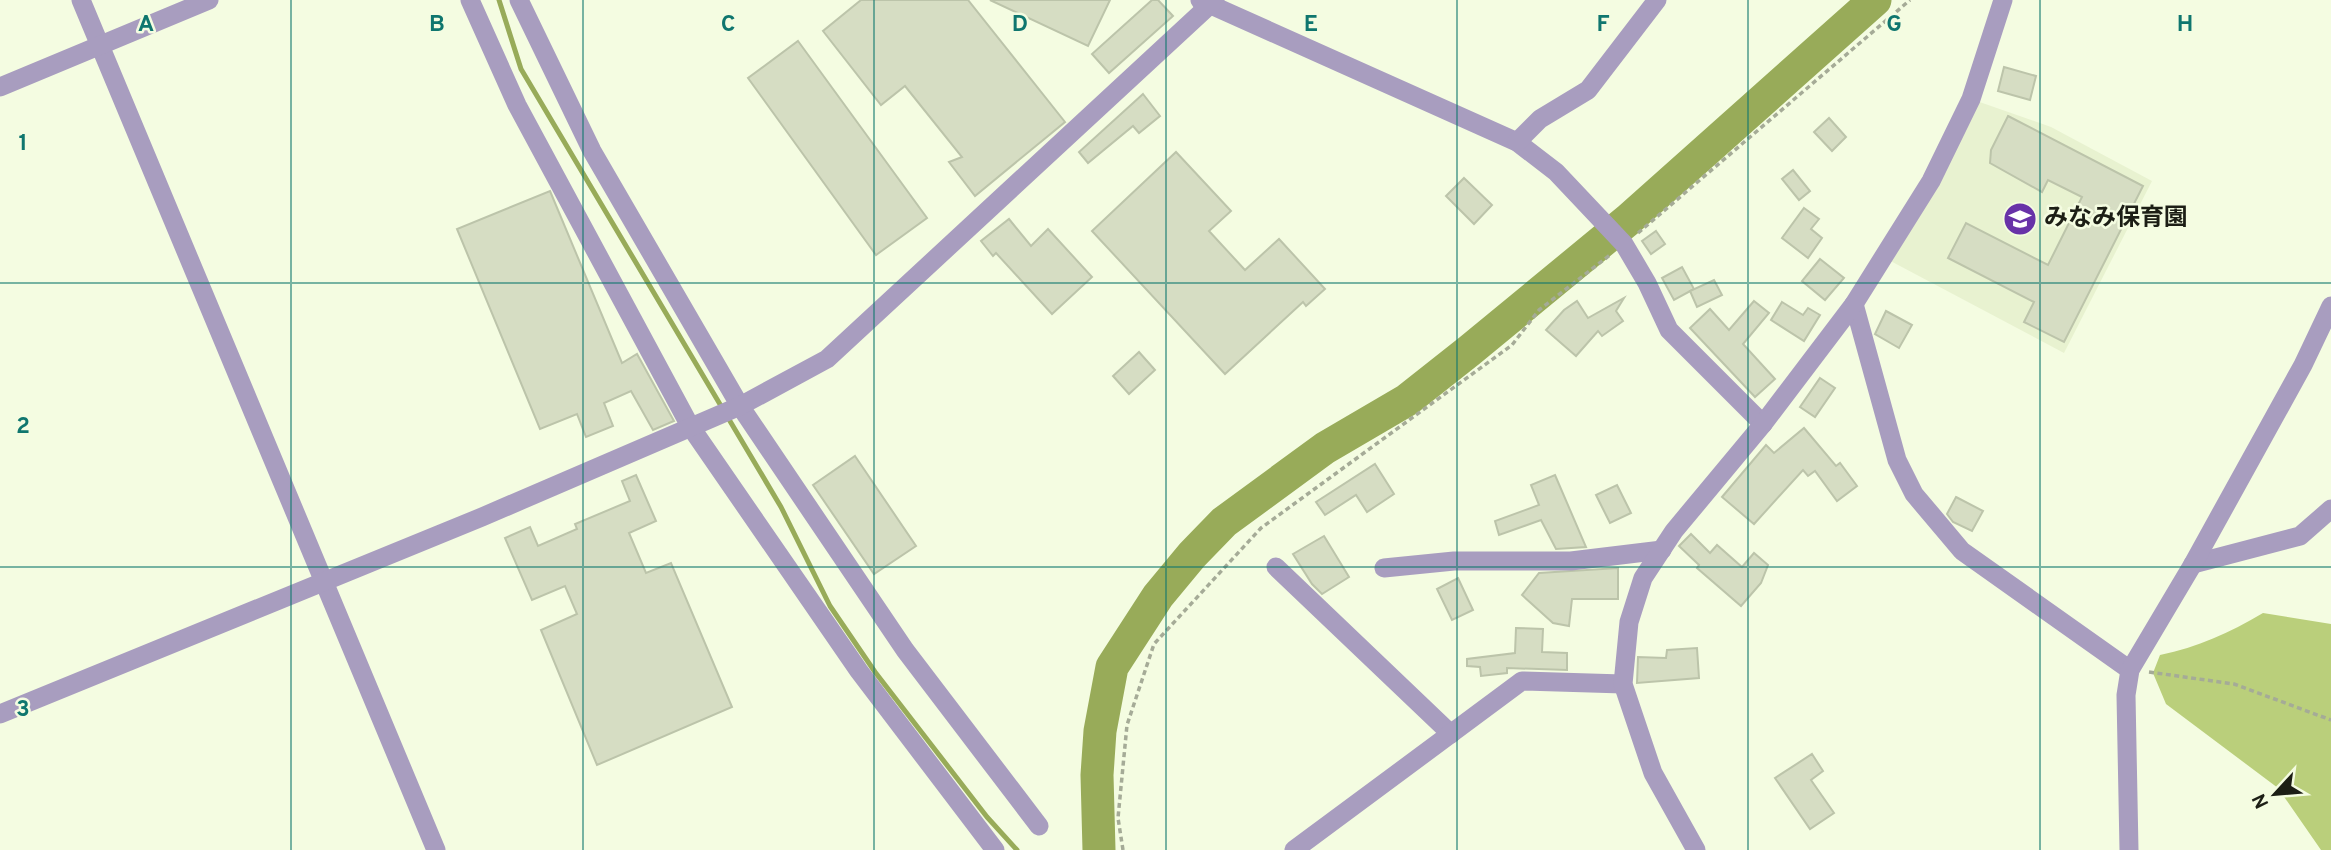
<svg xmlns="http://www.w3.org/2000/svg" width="2331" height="850" font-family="Overpass,'Noto Sans JP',sans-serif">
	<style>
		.built { fill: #e8f2d0 }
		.forest { fill: #bacf7b }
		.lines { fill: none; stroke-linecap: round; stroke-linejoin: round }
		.stream { stroke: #98ab59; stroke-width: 5 }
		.river { stroke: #98ab59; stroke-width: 33 }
		.building { fill: #d6ddc3; stroke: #bcc4aa; stroke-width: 2 }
		.path { stroke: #a5ab97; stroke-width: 3.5; stroke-dasharray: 5 3.5; stroke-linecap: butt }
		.minor { stroke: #a89dbf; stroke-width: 19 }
		.grid { fill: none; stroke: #0f766e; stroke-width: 2; stroke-opacity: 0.55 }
		.labels { text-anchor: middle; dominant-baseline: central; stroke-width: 5; stroke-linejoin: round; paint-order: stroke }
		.poi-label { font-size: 24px; font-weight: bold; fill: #1c1e15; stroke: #f4fce1; text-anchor: start }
		.grid-label { font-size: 23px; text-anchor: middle; font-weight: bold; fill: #0f766e; stroke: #f4fce1; stroke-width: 5; stroke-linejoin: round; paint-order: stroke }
	</style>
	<rect width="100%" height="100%" fill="#f4fce1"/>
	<path class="built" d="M1971 99 2051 127 2152 181 2064 353 1883 257Z"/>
	<path class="forest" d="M2263 613 2331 624V850H2321L2278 788 2166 704 2153 673 2160 655C2198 647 2229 633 2263 613Z"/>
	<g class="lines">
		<path class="stream" d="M499 0 521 69 781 507 830 606 875 672 987 817 1017 850"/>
		<path class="river" d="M1099 850 1097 775 1100 731 1112 667 1158 596 1192 555 1224 522 1325 448 1407 400 1469 351 1628 220 1875 0"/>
	</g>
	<g class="building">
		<path d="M861 0H968L1065 122 975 196 949 162 962 157 905 86 881 105 823 31Z"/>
		<path d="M990 0H1110L1088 46Z"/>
		<path d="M1152 0H1158L1173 16 1109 73 1092 54Z"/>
		<path d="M798 41 927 218 876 255 748 78Z"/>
		<path d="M2004 67 2036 76 2030 100 1998 91Z"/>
		<path d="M1143 94 1160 116 1139 133 1133 126 1088 163 1079 152Z"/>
		<path d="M2008 116 2143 186 2064 342 2024 322 2034 302 1948 258 1966 223 2048 265 2082 197 2048 180 2042 192 1990 163 1991 150Z"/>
		<path d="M1829 118 1846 137 1832 151 1814 132Z"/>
		<path d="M1176 152 1231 211 1209 231 1245 270 1279 239 1325 289 1306 306 1303 302 1225 374 1092 231Z"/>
		<path d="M1793 170 1810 191 1799 200 1782 179Z"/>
		<path d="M1464 178 1492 205 1474 224 1446 196Z"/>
		<path d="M550 191 622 363 637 354 674 421 653 430 631 391 604 403 613 426 586 437 577 414 540 429 457 229Z"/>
		<path d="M1804 208 1819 219 1811 229 1822 238 1808 258 1782 238Z"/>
		<path d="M1009 219 1031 246 1048 229 1092 277 1052 314 996 253 993 256 981 241Z"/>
		<path d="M1656 231 1665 244 1651 254 1642 241Z"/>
		<path d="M1820 259 1844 278 1825 300 1802 281Z"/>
		<path d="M1682 267 1694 289 1674 300 1662 278Z"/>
		<path d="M1714 280 1722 295 1697 307 1690 291Z"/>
		<path d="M1624 298 1616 311 1623 321 1602 336 1598 331 1576 356 1546 330 1564 310 1577 301 1588 318Z"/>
		<path d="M1754 301 1769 313 1743 344 1775 379 1755 397 1690 328 1710 309 1729 330Z"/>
		<path d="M1782 302 1803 315 1808 308 1820 315 1804 341 1771 320Z"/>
		<path d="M1886 311 1912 325 1899 348 1875 334Z"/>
		<path d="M1139 352 1155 370 1129 394 1113 376Z"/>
		<path d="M1820 378 1835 388 1815 417 1800 407Z"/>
		<path d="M1804 428 1836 466 1840 463 1857 486 1837 501 1815 471 1808 476 1803 470 1754 524 1722 497 1766 445 1774 453Z"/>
		<path d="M855 456 916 546 874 574 813 485Z"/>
		<path d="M1375 464 1394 494 1367 512 1356 495 1325 515 1316 502Z"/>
		<path d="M636 475 656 521 629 533 646 573 671 563 732 707 597 765 541 630 577 614 565 586 532 600 505 538 530 527 538 546 577 529 575 524 630 501 622 481Z"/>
		<path d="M1555 475 1586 547 1556 549 1541 520 1499 535 1495 521 1539 505 1531 485Z"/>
		<path d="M1617 485 1631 513 1610 523 1596 495Z"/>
		<path d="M1956 497 1983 511 1972 531 1953 522 1947 514Z"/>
		<path d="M1691 534 1710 553 1717 545 1742 567 1754 553 1768 565 1761 583 1741 606 1697 568 1699 565 1679 546Z"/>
		<path d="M1324 536 1349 577 1322 594 1312 584 1293 554Z"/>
		<path d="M1618 568V599H1572L1569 626 1553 623 1522 595 1539 573Z"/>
		<path d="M1458 578 1473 610 1452 620 1437 589Z"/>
		<path d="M1516 628 1543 629 1542 652 1567 653V670L1507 668V673L1481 676 1480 667 1467 666V659L1515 653Z"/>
		<path d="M1697 648 1699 678 1637 683 1638 657 1666 658 1667 650Z"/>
		<path d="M1812 754 1823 771 1811 780 1834 813 1810 829 1775 778Z"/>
	</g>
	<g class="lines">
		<g class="path">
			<path d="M1638 233 1910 0"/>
			<path d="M2149 672 2234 684 2331 720"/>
			<path d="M1123 850 1118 818 1127 725 1154 644 1261 528 1512 345 1539 310 1610 255"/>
		</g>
		<g class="minor">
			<path d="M81 0 436 850"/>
			<path d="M470 0 517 105 690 426 859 671 995 850"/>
			<path d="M519 0 592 151 740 406 905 650 1039 826"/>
			<path d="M1200 0 1517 142 1556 172 1624 244 1647 283 1669 330 1763 424"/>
			<path d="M0 87 209 0"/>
			<path d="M1517 142 1540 119 1588 90 1657 0"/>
			<path d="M1854 304 1897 460 1914 494 1962 551 2130 670"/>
			<path d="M2193 564 2300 536 2331 509"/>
			<path d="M1276 567 1451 734"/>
			<path d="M1384 568 1454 561H1571L1662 550"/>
			<path d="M0 714 482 517 740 406 827 359 1215 0"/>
			<path d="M1294 850 1522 681 1623 684"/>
			<path d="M1696 850 1653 773 1623 684 1629 622 1643 578 1674 531 1763 424 1854 304 1931 181 1971 99 2003 0"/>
			<path d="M2129 850 2126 695 2130 670 2193 564 2303 365 2331 306"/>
		</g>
	</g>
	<path class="grid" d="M291 0V850M583 0V850M874 0V850M1166 0V850M1457 0V850M1748 0V850M2040 0V850M0 283H2331M0 567H2331"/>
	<defs>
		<symbol id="school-disc" viewBox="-11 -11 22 22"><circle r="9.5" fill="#6832a8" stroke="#f4fce1"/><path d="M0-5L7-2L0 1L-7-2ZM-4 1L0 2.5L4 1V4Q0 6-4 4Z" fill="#fff"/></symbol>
	</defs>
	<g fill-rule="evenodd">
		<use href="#school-disc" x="2001" y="200" width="38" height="38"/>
	</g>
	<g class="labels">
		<g class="poi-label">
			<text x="2044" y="219">みなみ保育園</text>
		</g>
	</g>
	<g class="grid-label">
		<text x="146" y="31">A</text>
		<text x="437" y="31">B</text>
		<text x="728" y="31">C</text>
		<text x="1020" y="31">D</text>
		<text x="1311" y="31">E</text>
		<text x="1603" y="31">F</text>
		<text x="1894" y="31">G</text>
		<text x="2185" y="31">H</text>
		<text x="23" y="150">1</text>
		<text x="23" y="433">2</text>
		<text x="23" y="716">3</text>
	</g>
	<g transform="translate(2275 794) rotate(244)" stroke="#f4fce1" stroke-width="5" paint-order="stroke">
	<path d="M0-5L12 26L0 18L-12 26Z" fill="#1c1e15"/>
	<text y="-10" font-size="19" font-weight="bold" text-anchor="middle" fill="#1c1e15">N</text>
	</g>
</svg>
